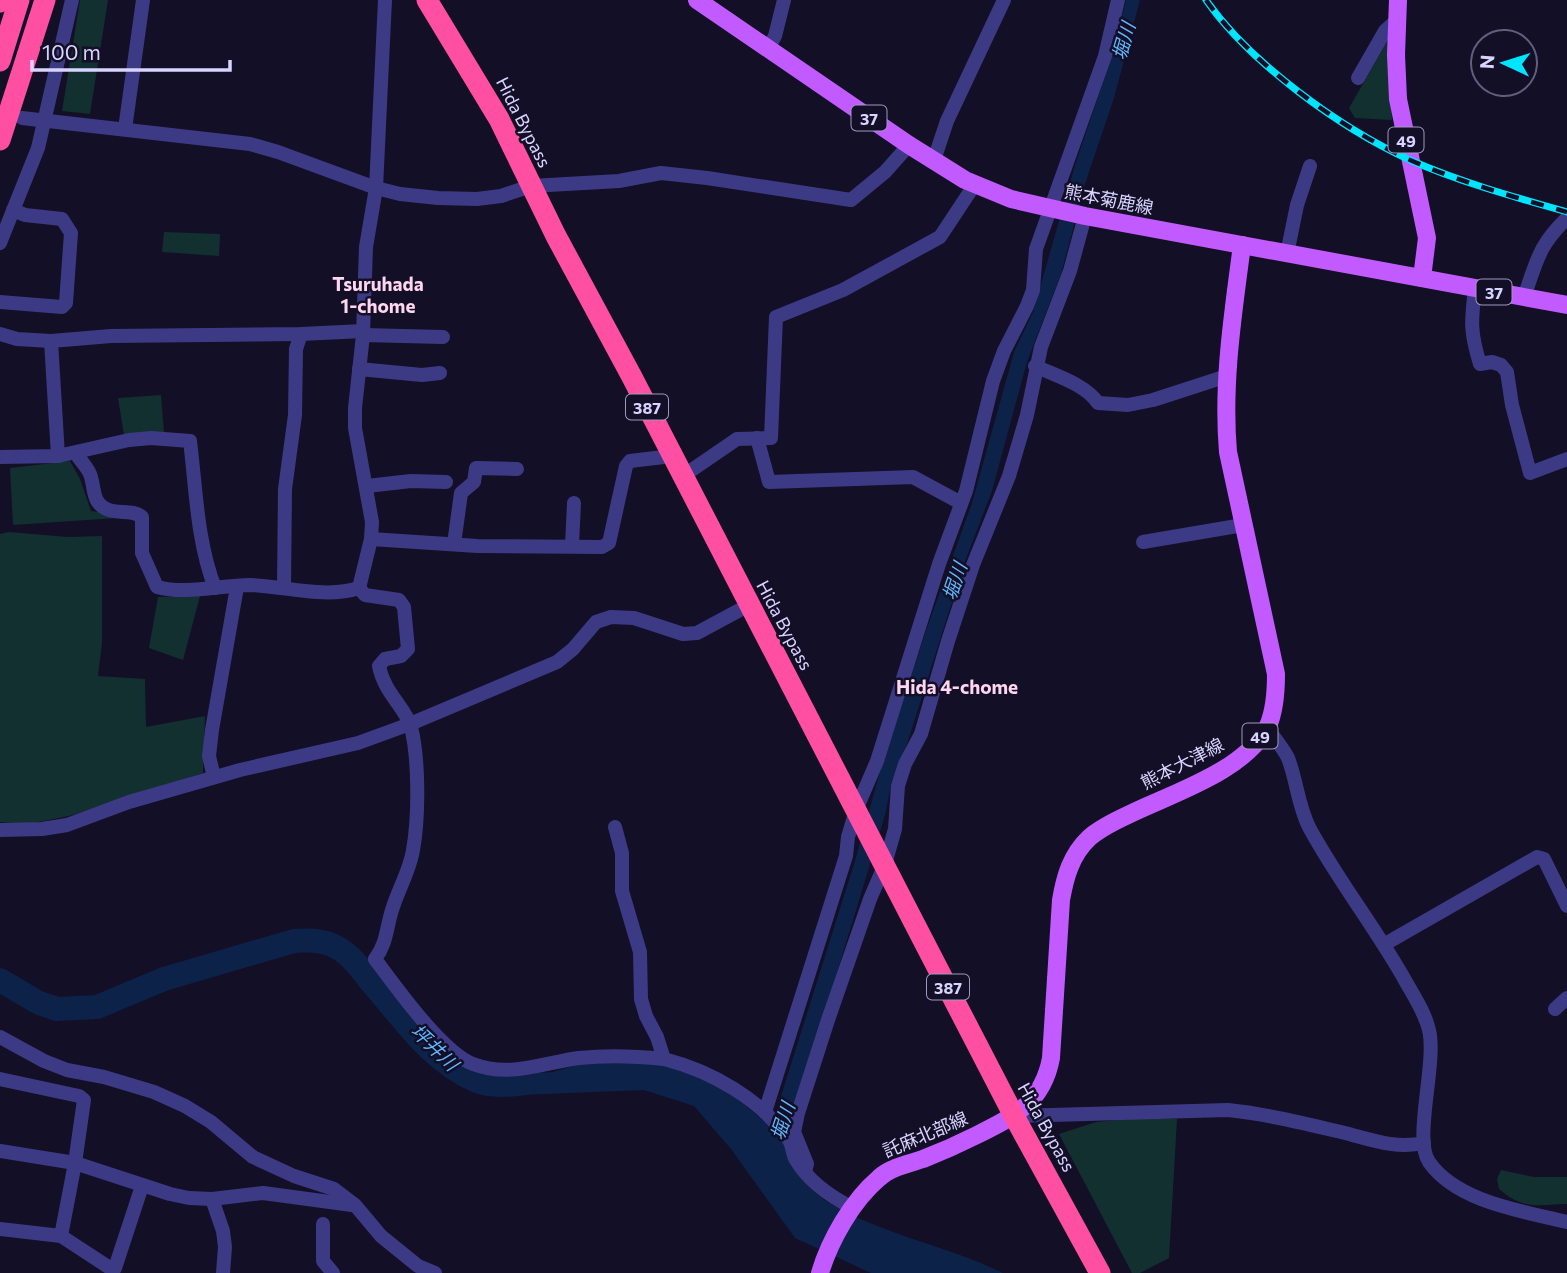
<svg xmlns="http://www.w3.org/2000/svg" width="1567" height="1273" font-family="Commissioner,'Noto Sans JP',sans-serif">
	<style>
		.green { fill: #12302f }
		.water { fill: #0c2248 }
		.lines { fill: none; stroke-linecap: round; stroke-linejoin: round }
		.river { stroke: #0c2248; stroke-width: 24 }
		.minor { stroke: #3d3a85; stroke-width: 14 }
		.major { stroke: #c25bff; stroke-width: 18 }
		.highway { stroke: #ff4fa3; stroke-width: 21 }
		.rail-casing { stroke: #00e5ff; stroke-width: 7 }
		.rail { stroke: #130f26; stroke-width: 4.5; stroke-dasharray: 13; stroke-linecap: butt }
		.labels { text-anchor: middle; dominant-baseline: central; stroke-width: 5; stroke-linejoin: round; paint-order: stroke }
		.shield { fill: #130f26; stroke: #9e99be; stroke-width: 2 }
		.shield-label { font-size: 16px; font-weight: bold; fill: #d9d4ff }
		.street-label { font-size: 18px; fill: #d9d4ff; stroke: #130f26 }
		.water-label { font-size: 19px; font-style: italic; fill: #62b6ff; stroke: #130f26 }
		.neighbourhood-label { font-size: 19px; font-weight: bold; fill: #ffd6f0; stroke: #130f26 }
	</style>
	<rect width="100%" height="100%" fill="#130f26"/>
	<g class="green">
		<path d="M80 0H108L90 114 62 111Z"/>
		<path d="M1390 37 1392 120 1355 118 1349 108Z"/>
		<path d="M164 232 220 234 219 256 162 252Z"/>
		<path d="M161 395 164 433 124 435 118 398Z"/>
		<path d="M70 461 80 479 91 511 132 517 13 525 10 468Z"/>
		<path d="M9 532 68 537 102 536V643L98 676 145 679 146 727 205 716 203 773 69 816 28 824 0 822V534Z"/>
		<path d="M200 596 183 660 149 648 158 597Z"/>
		<path d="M1143 1118 1177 1119 1169 1258 1140 1273H1132L1059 1134 1096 1122Z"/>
		<path d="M1501 1170 1534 1177H1567V1204C1537 1205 1523 1210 1499 1189L1497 1179Z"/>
	</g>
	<path class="water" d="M1126 0H1140L1114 98 1085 184 1061 274 1027 362 992 491 964 564 907 744 892 781 885 815 805 1078 786 1151C789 1168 816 1196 831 1204 884 1235 948 1246 1003 1273H871L795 1238 731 1149 694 1106 644 1090 495 1096 490 1076 553 1072 579 1064 618 1060 664 1065 689 1073 731 1093 765 1122 775 1115 854 864 885 754 928 625 972 503 1014 352 1033 312 1075 165 1113 53Z"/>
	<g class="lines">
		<path class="river" d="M0 980 39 1003 57 1009 97 1007 164 979 294 941C307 940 320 940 332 945 349 952 360 968 371 982 402 1017 432 1063 477 1081 491 1087 511 1085 525 1083"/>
		<g class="minor">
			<path d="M768 49 775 36 784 0"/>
			<path d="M1358 78 1385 31 1397 20"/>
			<path d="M22 118 250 144 278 152 376 188 400 194 438 198 477 199 501 196 531 186 619 181 661 173 707 178 851 200 885 172 909 145"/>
			<path d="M125 129 143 0"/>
			<path d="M934 160 947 121 1004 0"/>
			<path d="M0 243 38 148 72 0"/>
			<path d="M1287 254 1297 205 1310 166"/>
			<path d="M1475 289C1471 321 1470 332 1480 364L1492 362 1501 365 1507 372 1512 405 1530 473 1567 459"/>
			<path d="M1524 297C1537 261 1538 246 1567 218"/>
			<path d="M0 302 62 307 66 303 71 233 62 219 25 215 13 210"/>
			<path d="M0 334 17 339 51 341 111 336 301 334 363 331"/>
			<path d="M363 335 443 337"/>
			<path d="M51 341 58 456"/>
			<path d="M1035 366C1056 376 1085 384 1098 403L1128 405 1153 400 1227 376"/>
			<path d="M359 369 422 375 440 373"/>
			<path d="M757 438 769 482 913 477 961 503"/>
			<path d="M76 453C80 461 89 468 91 477 95 490 92 504 109 510 120 514 133 509 142 517V553L157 587C187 595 220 585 250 585 285 586 325 599 359 588"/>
			<path d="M0 457 58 456 129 440 151 438 190 441C196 489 197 542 215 588"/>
			<path d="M683 476 737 439 771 438 776 317 843 290 940 237 975 184"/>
			<path d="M367 486 411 481 446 482"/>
			<path d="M371 539 477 546 602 547 609 543 626 466 630 461 672 456"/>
			<path d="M1143 542 1243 525"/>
			<path d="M454 544 461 493 474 482 476 468 517 469"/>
			<path d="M572 545 574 503"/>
			<path d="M284 587 285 489 295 415 296 349 301 334"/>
			<path d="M359 588 365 595 399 600 404 607 408 649 401 656 385 659 379 666C384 693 406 708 411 727 419 759 419 817 413 850 410 870 398 890 392 910 386 929 387 943 375 959 396 987 442 1052 473 1064 510 1078 542 1063 579 1058 608 1055 635 1056 664 1059"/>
			<path d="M359 588 371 539 372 522 355 428V408L363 335 366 247 376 188 385 0"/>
			<path d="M1267 728C1274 737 1283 748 1288 758 1297 781 1298 807 1310 829 1339 882 1377 930 1406 982 1415 998 1425 1013 1429 1030 1437 1063 1413 1139 1429 1162 1457 1202 1522 1211 1567 1222"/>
			<path d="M214 777 209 756 212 730 237 587"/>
			<path d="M615 827 622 853V891L640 952 641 999 646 1016 657 1037 664 1059C711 1071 761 1099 789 1140 793 1146 792 1154 796 1160 809 1182 831 1197 853 1208"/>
			<path d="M0 830 42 829 67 825 129 802 240 770 358 743 410 724 557 662 573 649 596 622 611 617 634 618 683 634 697 633 749 605"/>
			<path d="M1385 944 1537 857 1544 859 1567 906"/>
			<path d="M1555 1009 1567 998"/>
			<path d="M0 1037 44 1061 67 1070 104 1077 154 1092 185 1106 211 1122 253 1157 294 1176 334 1189 355 1205 381 1236 418 1266 435 1273"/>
			<path d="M0 1079 79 1096 84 1100 75 1163 61 1236 0 1229"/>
			<path d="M765 1112 846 856 848 837 856 810 877 761 939 564 966 491 993 381 1004 351 1027 306 1033 290 1036 249 1105 56 1118 0"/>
			<path d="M1014 1116 1228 1110C1267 1114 1307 1124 1345 1133 1372 1140 1396 1149 1424 1143"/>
			<path d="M0 1151 75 1163 170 1194 189 1198 212 1199 263 1193 352 1205"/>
			<path d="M805 1172 807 1164 794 1132 798 1113 828 1020 870 899 885 864 895 829 898 786 905 764 921 734 948 641 973 565 1009 476 1027 415 1041 347 1070 271 1085 216"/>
			<path d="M212 1199 223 1231 225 1247 223 1273"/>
			<path d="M323 1224V1261L333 1273"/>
			<path d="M61 1236 110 1268H115L142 1186"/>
		</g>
		<g class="major">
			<path d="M697 0 909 145 965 180 1011 199 1085 216 1567 305"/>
			<path d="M1398 0 1396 55 1398 99 1427 238 1422 278"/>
			<path d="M820 1273C830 1240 852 1201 879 1178 891 1167 908 1164 923 1159 941 1152 959 1144 977 1135 1015 1116 1043 1102 1051 1058L1061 900C1065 877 1071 855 1089 838 1100 828 1117 820 1130 814 1173 793 1245 771 1268 726 1275 710 1276 691 1276 674L1228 452C1222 383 1233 314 1242 245"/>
		</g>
		<g class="highway">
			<path d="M427 0 499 119 556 236 632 377 1014 1116 1100 1273"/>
			<path d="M0 2 1 0"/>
			<path d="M0 61 19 0"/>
			<path d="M0 140 45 0"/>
		</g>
		<defs>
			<path id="rail" d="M1206 0C1250 63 1340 128 1410 160 1460 182 1514 197 1567 212"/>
		</defs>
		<use href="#rail" class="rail-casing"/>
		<use href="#rail" class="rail"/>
	</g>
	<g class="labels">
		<g class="shield">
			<rect x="851.5" y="105.5" width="35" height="25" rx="5"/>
			<rect x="1388.5" y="127.5" width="35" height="25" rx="5"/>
			<rect x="1476.5" y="279.5" width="35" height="25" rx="5"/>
			<rect x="626" y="394.5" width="42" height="25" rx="5"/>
			<rect x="1242.5" y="723.5" width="35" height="25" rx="5"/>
			<rect x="927" y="974.5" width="42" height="25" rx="5"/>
		</g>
		<g class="shield-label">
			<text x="869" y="118">37</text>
			<text x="1406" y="140">49</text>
			<text x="1494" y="292">37</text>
			<text x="647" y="407">387</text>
			<text x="1260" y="736">49</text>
			<text x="948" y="987">387</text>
		</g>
		<g class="street-label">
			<text transform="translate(524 122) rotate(63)">Hida Bypass</text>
			<text transform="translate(1109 199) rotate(11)">熊本菊鹿線</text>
			<text transform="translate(785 625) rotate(62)">Hida Bypass</text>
			<text transform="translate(1182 763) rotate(-27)">熊本大津線</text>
			<text transform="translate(1047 1127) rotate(61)">Hida Bypass</text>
			<text transform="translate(925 1134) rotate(-23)">託麻北部線</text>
		</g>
		<g class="water-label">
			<text transform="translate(1123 41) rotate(-74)">堀川</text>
			<text transform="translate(954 581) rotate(-71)">堀川</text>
			<text transform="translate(435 1047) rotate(44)">坪井川</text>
			<text transform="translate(782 1121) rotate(-72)">堀川</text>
		</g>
		<g class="neighbourhood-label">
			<text x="378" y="283">Tsuruhada<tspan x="378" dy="22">1-chome</tspan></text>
			<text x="957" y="686">Hida 4-chome</text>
		</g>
	</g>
	<g transform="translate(1504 63) rotate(274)"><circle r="33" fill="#130f26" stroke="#625e7d" stroke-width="2"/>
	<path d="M0-5L12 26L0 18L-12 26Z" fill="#00e5ff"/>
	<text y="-10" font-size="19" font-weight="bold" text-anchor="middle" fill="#d9d4ff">N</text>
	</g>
	<path d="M32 60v10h198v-10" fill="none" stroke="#d9d4ff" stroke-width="3.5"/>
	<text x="42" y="60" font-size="21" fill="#d9d4ff" stroke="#130f26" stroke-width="5" paint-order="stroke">100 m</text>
</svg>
